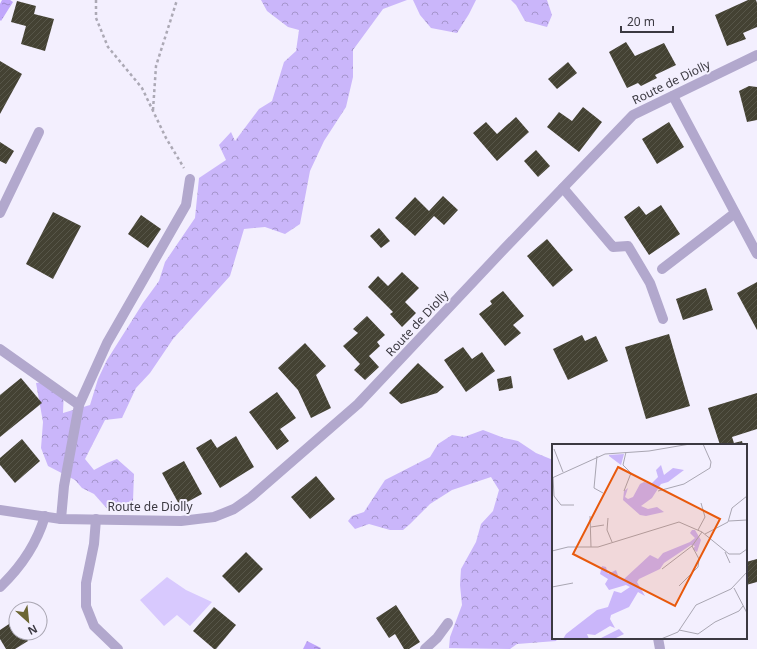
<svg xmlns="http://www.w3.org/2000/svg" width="757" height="649" font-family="'Noto Sans',sans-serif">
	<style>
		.forest { fill: url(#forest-crowns) }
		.garden { fill: #d8c9fe }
		.water { fill: url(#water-ripples) }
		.building { fill: url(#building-hatch) }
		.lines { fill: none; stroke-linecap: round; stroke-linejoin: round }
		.path { stroke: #aca9b5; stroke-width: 2.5; stroke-dasharray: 3 3; stroke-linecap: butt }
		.minor { stroke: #b2a8cd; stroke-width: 10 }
		.labels { text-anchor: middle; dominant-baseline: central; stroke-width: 4; stroke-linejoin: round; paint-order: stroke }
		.street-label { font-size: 12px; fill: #3b3941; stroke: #f3effe }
		.inset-road { fill: none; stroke: #a9a6b2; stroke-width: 1 }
		.view { fill: #e8590c; fill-opacity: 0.15; stroke: #e8590c; stroke-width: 2 }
		.inset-edge { fill: none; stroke: #3b3941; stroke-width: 2 }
	</style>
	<defs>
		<pattern id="forest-crowns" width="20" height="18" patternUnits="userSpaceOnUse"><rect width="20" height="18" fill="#cab6fa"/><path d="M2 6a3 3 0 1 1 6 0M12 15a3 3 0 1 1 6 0" fill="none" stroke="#a595cc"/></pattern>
		<pattern id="water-ripples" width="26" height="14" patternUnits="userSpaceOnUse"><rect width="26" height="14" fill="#c0a6fb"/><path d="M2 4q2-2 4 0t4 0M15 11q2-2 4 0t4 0" fill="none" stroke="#9d88cd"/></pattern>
		<pattern id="building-hatch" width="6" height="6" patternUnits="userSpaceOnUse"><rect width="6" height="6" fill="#444233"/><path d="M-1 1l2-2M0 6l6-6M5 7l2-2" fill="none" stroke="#575649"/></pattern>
	</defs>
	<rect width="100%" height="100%" fill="#f3effe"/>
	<g class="forest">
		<path d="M261 0H407L383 9 353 50V77L346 107 324 141 310 171 300 224 285 234 265 227 244 229 230 276 173 339 150 373 136 388 122 418 105 420 85 459 94 470 107 463 117 459 134 474 133 501 110 512 94 494 82 488 75 480 48 466 41 448 43 422 36 383 52 381 64 389 63 413 90 405 98 379 107 360 143 303 159 281 165 262 195 218 199 178 226 160 219 145 231 132 235 141 259 109 272 101 284 62 296 51 299 30 288 27 267 11Z"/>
		<path d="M413 0H476L469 14 457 33 431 28 420 15Z"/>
		<path d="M511 0H547L552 15 547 27 525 21 516 5Z"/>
		<path d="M483 430 504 438 518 441 536 453 553 460V638H558L556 641 517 644 510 649 449 648 450 637 462 605 460 585 461 569 476 542 481 524 493 511 499 490 491 477 452 490 430 504 410 524 403 530H390L369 524 355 529 348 521 352 516 364 512 385 480 430 457 438 444 452 435 464 437Z"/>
	</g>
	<path class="garden" d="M167 577 186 590 212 602 190 626 177 615 164 626 140 600Z"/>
	<g class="water">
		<path d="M2 0H10L13 2 1 21 0 20V4Z"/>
		<path d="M307 641 321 648 320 649H303Z"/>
	</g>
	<g class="building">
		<path d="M748 0H756L757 3V27L743 33 746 39 727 46 715 15Z"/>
		<path d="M17 1 36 6 34 14 54 19 45 51 21 44 26 26 11 22Z"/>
		<path d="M626 42 635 56 664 43 676 65 655 75 657 78 641 86 638 83 627 88 609 52Z"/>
		<path d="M0 61 22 74 0 114Z"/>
		<path d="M568 62 577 73 557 89 548 79Z"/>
		<path d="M749 86 757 87V120L747 122 739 91Z"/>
		<path d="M583 107 602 122 579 152 547 127 559 112 572 121Z"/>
		<path d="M516 117 529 132 497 161 473 133 486 122 497 134Z"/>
		<path d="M669 122 684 147 657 164 642 139Z"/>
		<path d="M0 142 14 151 6 164 0 161Z"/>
		<path d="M536 150 550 166 538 177 524 161Z"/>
		<path d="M443 196 458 210 444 225 434 216 415 236 395 218 415 197 429 211Z"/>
		<path d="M661 205 680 234 649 255 624 217 639 206 646 215Z"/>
		<path d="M53 212 81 226 53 279 26 264Z"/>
		<path d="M141 215 161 229 148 248 128 234Z"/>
		<path d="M379 228 390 241 381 248 370 236Z"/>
		<path d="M547 239 573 270 553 287 527 256Z"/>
		<path d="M402 272 419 288 405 302 416 313 402 327 390 314 393 312 368 287 378 276 388 286Z"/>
		<path d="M757 282V330L737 293Z"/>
		<path d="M706 288 713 310 683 320 676 299Z"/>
		<path d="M503 291 524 316 513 325 521 333 505 346 479 314 492 304 490 301Z"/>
		<path d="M367 316 385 335 377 342 380 346 369 356 379 367 365 380 354 370 360 364 343 346 358 333 353 329Z"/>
		<path d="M669 334 690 406 646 419 625 347Z"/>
		<path d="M582 335 585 341 596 336 608 361 568 380 553 349Z"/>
		<path d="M305 343 326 366 316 375 331 408 311 418 298 390 278 368Z"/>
		<path d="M463 347 472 359 482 352 495 371 466 392 444 360Z"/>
		<path d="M418 363 444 387 437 393 401 404 389 393Z"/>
		<path d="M511 376 513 388 499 391 497 379Z"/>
		<path d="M21 378 42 403 0 437V395Z"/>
		<path d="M277 392 296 418 280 429 289 441 277 450 249 412Z"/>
		<path d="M757 393V429L732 437 734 443 742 441 743 445H720L708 408Z"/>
		<path d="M236 436 254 467 220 488 196 448 211 439 217 448Z"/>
		<path d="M22 439 40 461 15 483 0 465V458Z"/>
		<path d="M184 461 202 494 180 506 162 473Z"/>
		<path d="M316 476 335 499 310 519 291 497Z"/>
		<path d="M246 552 263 569 239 593 222 576Z"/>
		<path d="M757 559V582L746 585V562Z"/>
		<path d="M396 605 420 642 409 649H404L395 634 389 638 376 618Z"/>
		<path d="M214 607 236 625 216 649H214L193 631Z"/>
		<path d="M15 620 16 622V633H23L28 641 15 649H6L0 639V630Z"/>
	</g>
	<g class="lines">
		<g class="path">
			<path d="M96 0V18L108 47 142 88 166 138 184 168"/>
			<path d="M153 110 156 66 177 0"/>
		</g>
		<g class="minor">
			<path d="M673 96 757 254"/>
			<path d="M563 188 613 247 628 246 650 283 663 319"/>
			<path d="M0 213 39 132"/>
			<path d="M662 269 735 213"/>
			<path d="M0 349 79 405"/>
			<path d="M0 510 61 519 181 521 214 517 234 509 251 497 358 404 505 248 633 115 757 55"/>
			<path d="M61 519 64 486 79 405 107 343 186 205 190 179"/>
			<path d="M96 519 94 544 86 583V606L94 626 118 649"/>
			<path d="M0 587C20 568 37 543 45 516"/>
			<path d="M658 638 660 649"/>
			<path d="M425 649 437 638 448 623"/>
		</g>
	</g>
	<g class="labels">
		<g class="street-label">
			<text transform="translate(671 82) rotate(-26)">Route de Diolly</text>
			<text transform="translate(417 323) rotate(-47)">Route de Diolly</text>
			<text x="150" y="506">Route de Diolly</text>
		</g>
	</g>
	<g transform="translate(552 444)">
		<rect width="195" height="195" fill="#f3effe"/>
		<path d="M72 10 69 21 57 12V11ZM109 21 112 31 121 24 132 26 116 38 109 40 100 54 89 62 96 65 105 63 112 68 94 72 88 71 71 56 72 47 76 44 73 53 76 55 81 53 88 40 92 38 99 40 106 33 104 26ZM140 86H143L149 96 145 108 141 105 143 102 139 101 112 119 108 125 87 135 85 138 93 152 86 148 77 163 59 171 58 175 63 184 58 182 43 191 35 190 37 195H11L14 190 45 166 56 163 62 147 69 149 78 143 74 141 57 146 53 140 56 135 48 130 50 122 54 123 56 130 64 126 67 134 72 135 98 111 106 115 111 109 138 98 143 94 138 89ZM67 185 72 190 62 195H47Z" fill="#cab6fa"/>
		<path class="inset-road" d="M2 5 11 28M45 12 42 44 51 49M1 33 2 52 9 61H22M0 34 53 10 97 7 138 0M72 47 79 29 71 21 74 8M106 47 132 40 158 24 159 18 151 0M38 72 39 103M56 74 55 86 60 98M177 77 195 76M39 83 52 81M146 86 153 73 149 59M153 90 176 78 180 64 195 52M0 107 16 103H46L127 78 150 88 177 110H188L195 105M173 108 178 119M110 125 140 102 150 88M127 142 146 123 147 115 140 102M0 143 21 139M182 144 195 169M127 186 146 190 163 178 187 167 191 162M109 195 126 188 144 161 179 145 195 128"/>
		<path class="view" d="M66 23 168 75 123 162 21 110Z"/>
		<rect width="195" height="195" class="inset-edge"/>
	</g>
	<g transform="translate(28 621) rotate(153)"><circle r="19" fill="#f3effe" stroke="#a9a6b2"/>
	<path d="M0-3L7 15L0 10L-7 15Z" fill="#6c6633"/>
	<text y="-6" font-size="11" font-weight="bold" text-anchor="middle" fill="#3b3941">N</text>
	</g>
	<path d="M621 26v6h52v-6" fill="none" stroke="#3b3941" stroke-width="2"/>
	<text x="627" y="26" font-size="12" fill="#3b3941" stroke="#f3effe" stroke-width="3" paint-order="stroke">20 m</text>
</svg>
